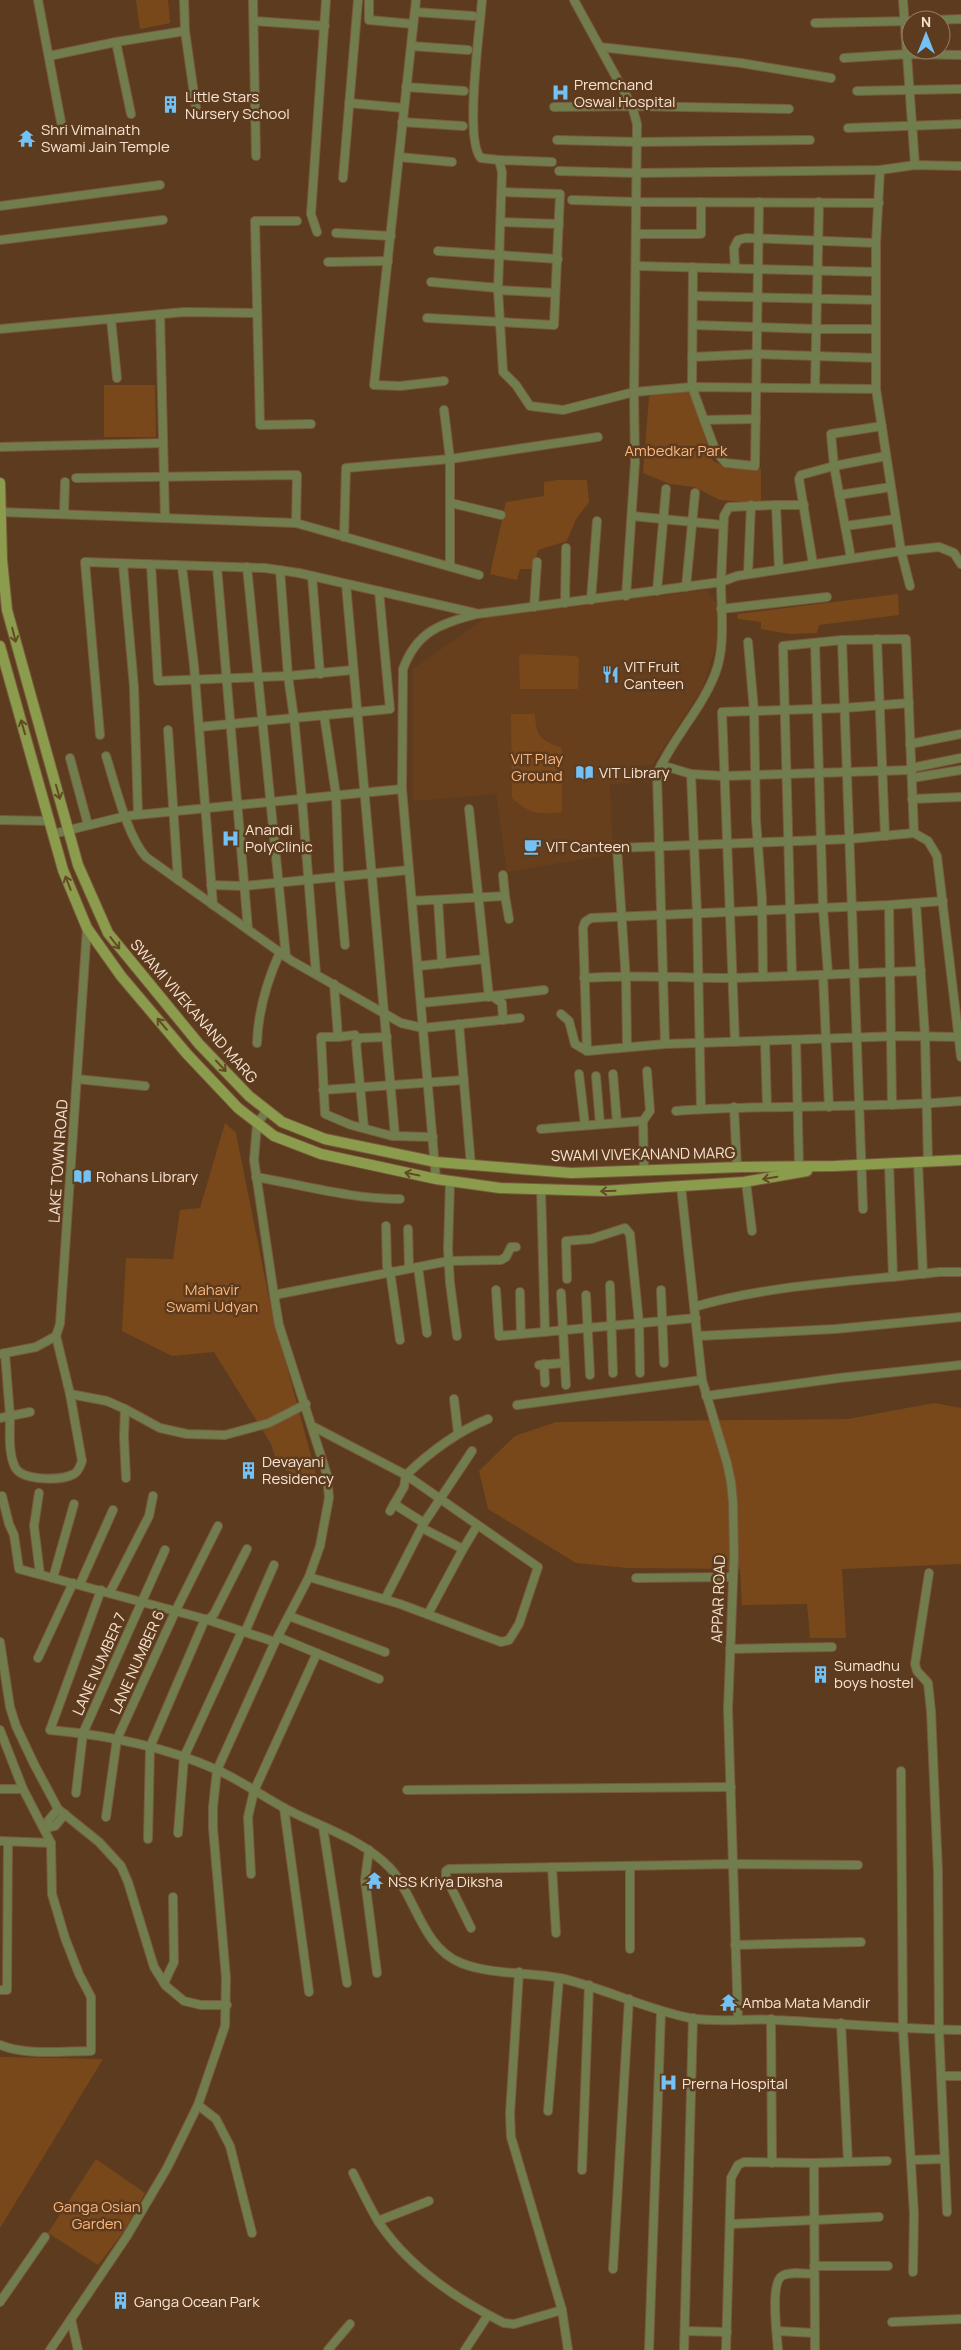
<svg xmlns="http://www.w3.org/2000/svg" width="961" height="2350" font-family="Manrope,sans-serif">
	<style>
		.built { fill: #673f1c }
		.green { fill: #79481a }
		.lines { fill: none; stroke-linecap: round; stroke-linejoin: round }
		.minor-casing { stroke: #79593f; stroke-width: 10 }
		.secondary-casing { stroke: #79593f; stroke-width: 12 }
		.minor { stroke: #727d4d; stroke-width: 8 }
		.secondary { stroke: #8b9c4c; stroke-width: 10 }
		.oneway { stroke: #644a25 }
		.labels { text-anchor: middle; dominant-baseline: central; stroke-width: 5; stroke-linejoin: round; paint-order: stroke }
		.poi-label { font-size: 15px; fill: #f8e3d3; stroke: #5d3b1e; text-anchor: start }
		.park-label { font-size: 15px; fill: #feb67b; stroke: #5d3b1e }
		.street-label { font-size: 15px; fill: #f8e3d3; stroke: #5d3b1e }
	</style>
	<rect width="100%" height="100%" fill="#5d3b1e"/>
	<path class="built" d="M706 590 717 604V643L702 689 652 765H632L631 783 610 784 613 854 507 872 496 794 413 801V669L488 616Z"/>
	<g class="green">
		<path d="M136 0H168L170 23 140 29Z"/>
		<path d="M104 385H155L156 437H104Z"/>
		<path d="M664 391H687L691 396 713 461 730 469H761V503L720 500 694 487 670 484 643 473 649 397Z"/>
		<path d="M557 480H587L589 502 576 519 567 541 538 550 533 569H520L517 580 490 574 506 502 544 496V482Z"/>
		<path d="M898 594 899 615 819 625 817 633 789 634 761 629V622L738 619 737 614Z"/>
		<path d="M522 654 576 656 579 658 578 689H520L519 656Z"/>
		<path d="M511 714H535C536 737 540 740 562 748V812C538 815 530 814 512 798Z"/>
		<path d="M225 1123 236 1133 271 1308 319 1485 278 1466 271 1444 214 1352 172 1356 122 1331 126 1258 173 1259 180 1210 200 1208Z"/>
		<path d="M934 1403 961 1408V1564L842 1569 846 1638H810L807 1604 742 1605 740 1569 628 1568 576 1563 488 1509 479 1471 515 1436 556 1422 848 1419Z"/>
		<path d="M0 2057 103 2059 0 2228Z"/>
		<path d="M96 2159 145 2193 124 2231 98 2265 48 2233Z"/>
	</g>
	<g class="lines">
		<defs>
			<g id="minor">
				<path d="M38 0 61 122"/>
				<path d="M184 0 185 31 196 108"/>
				<path d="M253 0 256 156"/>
				<path d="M369 0V20L413 24"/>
				<path d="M416 0 374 385 400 386 444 381"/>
				<path d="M482 0C480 28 464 142 481 158L499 160 502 172 498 290 503 372 516 385 530 406 563 410 634 392 692 387 876 389"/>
				<path d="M574 0 632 106 637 124 634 392 635 463 626 596"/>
				<path d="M903 0 915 165"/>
				<path d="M415 12 473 16"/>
				<path d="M935 20 961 19"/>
				<path d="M254 21 325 26"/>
				<path d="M815 23 911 21"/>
				<path d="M116 42 131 114"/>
				<path d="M411 46 468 50"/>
				<path d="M600 47 741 63 831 78"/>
				<path d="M49 56 116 42 185 31"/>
				<path d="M844 58 908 54 961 55"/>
				<path d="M406 87 464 91"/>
				<path d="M857 91 961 89"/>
				<path d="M349 103 404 108"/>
				<path d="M554 107 632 106 789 109"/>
				<path d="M402 122 463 126"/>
				<path d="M848 128 961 124"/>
				<path d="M557 140 638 142 810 140"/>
				<path d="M399 157 452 162"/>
				<path d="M499 160 552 162"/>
				<path d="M880 170 876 243V389L901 551 910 586"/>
				<path d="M559 171 637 173 880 170 915 165 961 166"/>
				<path d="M343 178 358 0"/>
				<path d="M572 200 637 202 879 203"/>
				<path d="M0 206 160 185"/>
				<path d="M297 221H255L260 425 311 424"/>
				<path d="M501 222 559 224"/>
				<path d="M317 232 311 214 326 0"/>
				<path d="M336 233 391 236"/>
				<path d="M637 234H701V202"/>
				<path d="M0 240 163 220"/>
				<path d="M438 251 558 259"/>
				<path d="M328 262 388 261"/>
				<path d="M637 266 876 272"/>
				<path d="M693 267 692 387 704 420 756 419"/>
				<path d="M735 268 734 248 738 240 746 238 876 243"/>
				<path d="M431 282 498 288"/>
				<path d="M498 290 555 293"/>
				<path d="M693 296 876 300"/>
				<path d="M160 314 165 518"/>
				<path d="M427 318 554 325 560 194 502 192"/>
				<path d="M111 319 117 378"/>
				<path d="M693 325 816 329H876"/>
				<path d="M0 329 184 312 256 313"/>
				<path d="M692 357 757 354 876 358"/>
				<path d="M815 388 819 202"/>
				<path d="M704 420 716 452 726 463 755 466 759 202"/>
				<path d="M0 447 163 443"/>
				<path d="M76 478 297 475 296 523"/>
				<path d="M839 495 891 487"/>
				<path d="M451 503 501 515"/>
				<path d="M776 505 729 507 724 516 721 582 737 576 901 551 939 547 954 553 961 564"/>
				<path d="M0 512 296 523 479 575"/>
				<path d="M64 514 65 482"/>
				<path d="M632 516 723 525"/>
				<path d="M845 526 896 519"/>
				<path d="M344 537 346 468 450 459 444 410"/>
				<path d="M851 558 834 466 831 434 882 426"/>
				<path d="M123 564 134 687 138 814"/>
				<path d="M813 564 799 479 801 475 834 466 886 456"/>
				<path d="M151 565 158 681 288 676 353 670"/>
				<path d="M450 566V459L598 437"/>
				<path d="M182 567 194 665 213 905"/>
				<path d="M217 567 248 929"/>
				<path d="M247 567 286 957"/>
				<path d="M779 569 776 505H804"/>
				<path d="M280 570 288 676 294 718 302 799 316 974"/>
				<path d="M748 574 751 505"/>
				<path d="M312 576 320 674"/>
				<path d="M346 584 395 1136"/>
				<path d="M686 587 695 493"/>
				<path d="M657 591 666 489"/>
				<path d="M591 600 597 521"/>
				<path d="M565 603 566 548"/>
				<path d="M534 607 537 562"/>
				<path d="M721 609 827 597"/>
				<path d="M877 639 885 836"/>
				<path d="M842 640 863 1209"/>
				<path d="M748 642 754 711 756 820 762 899 763 977"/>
				<path d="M815 643 823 908 828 974"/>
				<path d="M324 715 336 795 339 876 345 945"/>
				<path d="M199 727 390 709 379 591"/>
				<path d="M168 730 178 880"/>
				<path d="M100 735 85 562 265 568 299 573 475 613"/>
				<path d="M910 744 961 734"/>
				<path d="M106 756C115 784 127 836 146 857L292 961 401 1023 423 1028 520 1018"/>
				<path d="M70 758 88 825"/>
				<path d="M661 765 691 774 724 776 911 770"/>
				<path d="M911 768 961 758"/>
				<path d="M691 774 697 913 701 1109"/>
				<path d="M912 778 961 770"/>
				<path d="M912 799 961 797"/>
				<path d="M469 809 489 997"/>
				<path d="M0 820 50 821"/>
				<path d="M53 834 126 816 402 789"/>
				<path d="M503 875 505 896"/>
				<path d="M211 885 244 886 409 870"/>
				<path d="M438 900 442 964"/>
				<path d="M412 901 505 896 509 919"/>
				<path d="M916 903 925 1036 928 1162"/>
				<path d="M889 905 892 1105"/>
				<path d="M418 966 485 959"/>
				<path d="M823 975 829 1107"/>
				<path d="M792 976 783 646 842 640 906 639 914 833"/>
				<path d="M584 978C631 974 675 978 722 978 788 977 855 973 921 971"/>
				<path d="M334 984 338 1037H321L325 1114 351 1125 392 1136 433 1137"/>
				<path d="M492 996 544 990"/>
				<path d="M421 1003 492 996 502 1003 503 1020"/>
				<path d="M561 1014 569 1021 575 1044 587 1051 665 1044"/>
				<path d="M459 1024 471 1166"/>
				<path d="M338 1037 355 1035"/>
				<path d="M796 1040 799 1166"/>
				<path d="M765 1041 767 1107"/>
				<path d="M735 1042 722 712 844 708 909 703"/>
				<path d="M257 1043C258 1011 267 981 280 952"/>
				<path d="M627 1047 626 981 617 848 849 839 914 833 928 841 937 856 961 1057"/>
				<path d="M587 1051 583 928 585 922 591 918 889 905 943 901"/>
				<path d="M579 1074 585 1125"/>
				<path d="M613 1074 617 1123"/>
				<path d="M596 1076 600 1124"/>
				<path d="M77 1079 145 1086"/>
				<path d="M323 1090 464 1080"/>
				<path d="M734 1107 737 1167"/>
				<path d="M676 1111C771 1104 866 1109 961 1101"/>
				<path d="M643 1121 650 1111 647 1071"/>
				<path d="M364 1128 356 1043 360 1038 387 1037"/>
				<path d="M541 1129 643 1121 644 1170"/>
				<path d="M918 1162 923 1274"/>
				<path d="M889 1163 893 1277"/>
				<path d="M256 1177C303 1185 351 1199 400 1199"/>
				<path d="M436 1179 402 789 403 669C417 631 440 624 477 614L721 582C721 611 726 646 715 674 701 710 672 739 657 774L665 1044 901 1036 959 1037"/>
				<path d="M450 1182 448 1249 450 1283 457 1336"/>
				<path d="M746 1182 752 1231"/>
				<path d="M681 1186 702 1380 727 1463 731 1482 733 1502 734 1556 728 1709 738 2019"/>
				<path d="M541 1189 545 1332"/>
				<path d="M386 1226 387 1267 390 1271 400 1340"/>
				<path d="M408 1229 409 1268"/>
				<path d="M418 1267 427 1333"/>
				<path d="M567 1279 566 1241 591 1239 625 1228 630 1234 639 1323 640 1373"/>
				<path d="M610 1285 613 1373"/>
				<path d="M496 1290 499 1336 696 1318"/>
				<path d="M661 1290 664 1363"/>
				<path d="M520 1292 521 1334"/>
				<path d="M561 1293 566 1385"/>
				<path d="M274 1295 449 1261 501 1260 506 1257 511 1247H516"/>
				<path d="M586 1295 590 1375"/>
				<path d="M694 1307C772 1284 860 1281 940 1272H961"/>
				<path d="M698 1336 835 1329 961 1317"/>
				<path d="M5 1353 10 1416 30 1412"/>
				<path d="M0 1354 36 1347 56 1336 60 1324 87 928"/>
				<path d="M544 1364 545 1383"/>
				<path d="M539 1365 564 1363"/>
				<path d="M70 1394 107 1401 125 1409 124 1437 126 1478"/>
				<path d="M706 1396 839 1378 961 1365"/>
				<path d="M454 1399 458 1433"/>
				<path d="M517 1405 702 1380"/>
				<path d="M125 1409 160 1428 187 1434 225 1435 269 1423 306 1404"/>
				<path d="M0 1418 10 1416C10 1431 8 1453 15 1467 22 1481 61 1481 74 1474 79 1471 80 1466 82 1461L70 1394 56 1336"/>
				<path d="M314 1427 406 1475C431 1451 456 1432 488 1419"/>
				<path d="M39 1493 34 1526 40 1574"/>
				<path d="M2 1496 9 1524 14 1535 19 1569 205 1619 275 1642"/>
				<path d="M394 1504 424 1523 472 1451"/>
				<path d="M422 1528 463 1549 477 1526"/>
				<path d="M929 1573 915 1664 917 1671 928 1683 931 1711 938 1872 939 2030 947 2212"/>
				<path d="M309 1577 400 1604 501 1642 509 1640 519 1624 538 1567 406 1475 404 1487 390 1511"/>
				<path d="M53 1578 74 1504"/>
				<path d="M636 1578 732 1577"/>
				<path d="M80 1584 113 1510"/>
				<path d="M101 1590 50 1730C106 1735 163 1746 215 1769 243 1781 267 1800 294 1813 327 1829 364 1841 390 1868 415 1895 422 1948 461 1963 491 1975 528 1972 560 1978 604 1988 645 2009 690 2018 717 2023 747 2018 775 2020 837 2023 899 2029 961 2030"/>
				<path d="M110 1592 149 1516 153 1496"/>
				<path d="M385 1599 424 1523"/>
				<path d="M428 1614 463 1549"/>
				<path d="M289 1616 385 1652"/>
				<path d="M208 1620 214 1614 247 1549"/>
				<path d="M245 1632 274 1565"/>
				<path d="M278 1637 379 1679"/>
				<path d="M0 1642 10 1707 16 1726 34 1764 58 1809 99 1842 121 1866 128 1882 154 1967 166 1986 184 2001 201 2005H227"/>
				<path d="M730 1649 832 1647"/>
				<path d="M38 1658 73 1583"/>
				<path d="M0 1730 23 1789 51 1843 52 1894 65 1938 79 1974 91 1997V2051C62 2051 27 2056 0 2045"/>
				<path d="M901 1771 903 2029 914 2214 913 2272"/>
				<path d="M0 1789H23"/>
				<path d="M407 1790 731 1787"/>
				<path d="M76 1793 83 1733 165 1550"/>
				<path d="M284 1808 309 1992"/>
				<path d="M106 1817 117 1739 176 1610 218 1526"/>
				<path d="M49 1827 48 1821 58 1809"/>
				<path d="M323 1827 347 1983"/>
				<path d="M46 1830 49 1827 55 1826 65 1814"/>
				<path d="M178 1833 184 1757 242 1631"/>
				<path d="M148 1839 150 1747 205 1619"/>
				<path d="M0 1841 51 1843"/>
				<path d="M369 1850 365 1880 377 1973"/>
				<path d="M552 1867 556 1933"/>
				<path d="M251 1874 248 1817 254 1791 317 1653"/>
				<path d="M471 1928 446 1877V1871L449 1869 733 1864 858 1865"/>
				<path d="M735 1945 861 1942"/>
				<path d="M630 1949V1866"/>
				<path d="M519 1972 510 2114 511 2137 562 2310 568 2350"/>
				<path d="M164 1983 174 1962 173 1897"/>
				<path d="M0 1990H7L8 1842"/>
				<path d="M771 2019 772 2163"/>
				<path d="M841 2023 848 2162"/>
				<path d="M941 2076H961"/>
				<path d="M198 2105 216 2119 230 2146 252 2233"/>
				<path d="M548 2111 559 1978"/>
				<path d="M911 2160 944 2159"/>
				<path d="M814 2163 815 2350"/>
				<path d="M582 2170 589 1985"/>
				<path d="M353 2173C361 2189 369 2206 378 2221 408 2267 456 2299 504 2323L514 2324 562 2310"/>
				<path d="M378 2221 429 2201"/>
				<path d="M730 2224 879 2217"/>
				<path d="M814 2266H888"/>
				<path d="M613 2269 629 1999"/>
				<path d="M0 2302 45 2237"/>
				<path d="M892 2322 961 2319"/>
				<path d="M685 2331 727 2332"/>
				<path d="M777 2331 815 2333"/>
				<path d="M50 2350 71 2319"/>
				<path d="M78 2350 71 2319 127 2236 167 2168 198 2105 225 2026 226 1978 213 1828V1807L217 1770 275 1642 309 1577 320 1546 329 1498 327 1475 279 1325 274 1295 254 1160 257 1124 267 1110"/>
				<path d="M328 2350 350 2324"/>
				<path d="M465 2350 488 2315"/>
				<path d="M649 2350 661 2011"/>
				<path d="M684 2350 693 2018"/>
				<path d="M726 2350 731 2178 738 2165 744 2162 814 2163 887 2161"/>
				<path d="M778 2350C777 2336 770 2283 782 2276 789 2271 804 2274 813 2274"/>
			</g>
			<g id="secondary">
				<path d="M0 483 2 560 7 610 78 865 108 933 199 1044 249 1096 282 1122 325 1139 436 1162 571 1173 742 1167 835 1166 961 1160"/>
				<path d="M0 646 63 870 87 928 121 976 187 1054 238 1108 274 1136 321 1154 436 1179 500 1188 604 1191 744 1182 807 1171"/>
			</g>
		</defs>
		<use href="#minor" class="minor-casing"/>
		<use href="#secondary" class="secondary-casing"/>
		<use href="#minor" class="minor"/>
		<use href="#secondary" class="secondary"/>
	</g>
	<defs><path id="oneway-shaft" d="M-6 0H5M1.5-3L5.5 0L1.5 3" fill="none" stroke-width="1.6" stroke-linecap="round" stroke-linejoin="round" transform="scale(1.25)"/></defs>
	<g class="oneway">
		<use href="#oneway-shaft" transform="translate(14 635) rotate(76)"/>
		<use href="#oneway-shaft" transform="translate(23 727) rotate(-106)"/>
		<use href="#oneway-shaft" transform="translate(58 792) rotate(74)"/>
		<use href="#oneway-shaft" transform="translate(68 883) rotate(-111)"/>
		<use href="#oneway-shaft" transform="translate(115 943) rotate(52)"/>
		<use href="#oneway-shaft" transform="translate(162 1024) rotate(-130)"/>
		<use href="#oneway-shaft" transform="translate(221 1066) rotate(47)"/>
		<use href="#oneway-shaft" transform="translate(412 1174) rotate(-168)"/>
		<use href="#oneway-shaft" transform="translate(770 1178) rotate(170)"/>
		<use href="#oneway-shaft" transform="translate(608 1191) rotate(178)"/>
	</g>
	<defs>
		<symbol id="hospital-bare" viewBox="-9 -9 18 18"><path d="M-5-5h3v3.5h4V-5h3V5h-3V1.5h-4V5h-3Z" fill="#73c1f5" stroke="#5d3b1e" stroke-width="2.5" paint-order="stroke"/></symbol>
		<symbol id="building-bare" viewBox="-9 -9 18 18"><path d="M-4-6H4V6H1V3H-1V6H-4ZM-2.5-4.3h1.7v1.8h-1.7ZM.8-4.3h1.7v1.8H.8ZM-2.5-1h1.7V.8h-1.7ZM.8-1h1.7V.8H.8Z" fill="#73c1f5" stroke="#5d3b1e" stroke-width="2.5" paint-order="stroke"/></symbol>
		<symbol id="temple-bare" viewBox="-9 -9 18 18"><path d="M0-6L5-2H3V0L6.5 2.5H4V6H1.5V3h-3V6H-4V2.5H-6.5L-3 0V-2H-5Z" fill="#73c1f5" stroke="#5d3b1e" stroke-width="2.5" paint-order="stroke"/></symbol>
		<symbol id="restaurant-bare" viewBox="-9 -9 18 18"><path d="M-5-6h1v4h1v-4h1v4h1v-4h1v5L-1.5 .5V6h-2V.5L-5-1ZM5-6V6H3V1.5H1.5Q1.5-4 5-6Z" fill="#73c1f5" stroke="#5d3b1e" stroke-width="2.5" paint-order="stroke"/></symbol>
		<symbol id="library-bare" viewBox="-9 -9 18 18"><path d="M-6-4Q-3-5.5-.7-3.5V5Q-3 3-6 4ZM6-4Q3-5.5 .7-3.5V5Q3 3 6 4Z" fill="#73c1f5" stroke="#5d3b1e" stroke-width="2.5" paint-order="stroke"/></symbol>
		<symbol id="cafe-bare" viewBox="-9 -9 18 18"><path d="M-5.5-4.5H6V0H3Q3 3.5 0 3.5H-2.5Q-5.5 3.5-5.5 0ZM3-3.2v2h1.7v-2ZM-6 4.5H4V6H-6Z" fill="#73c1f5" stroke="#5d3b1e" stroke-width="2.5" paint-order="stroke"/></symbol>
	</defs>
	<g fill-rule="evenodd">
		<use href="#hospital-bare" x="548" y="80" width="25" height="25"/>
		<use href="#building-bare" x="158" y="92" width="25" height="25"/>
		<use href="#temple-bare" x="14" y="126" width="25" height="25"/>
		<use href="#restaurant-bare" x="598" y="662" width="25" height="25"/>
		<use href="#library-bare" x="572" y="760" width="25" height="25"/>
		<use href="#hospital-bare" x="218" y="826" width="25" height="25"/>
		<use href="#cafe-bare" x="520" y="834" width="25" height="25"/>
		<use href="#library-bare" x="70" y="1164" width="25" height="25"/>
		<use href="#building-bare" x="236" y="1458" width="25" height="25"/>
		<use href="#building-bare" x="808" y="1662" width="25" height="25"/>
		<use href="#temple-bare" x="362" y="1868" width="25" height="25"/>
		<use href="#temple-bare" x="716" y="1990" width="25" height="25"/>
		<use href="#hospital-bare" x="656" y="2070" width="25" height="25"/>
		<use href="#building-bare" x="108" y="2288" width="25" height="25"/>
	</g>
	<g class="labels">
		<g class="poi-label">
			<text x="574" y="84">Premchand<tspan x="574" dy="17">Oswal Hospital</tspan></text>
			<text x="185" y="96">Little Stars<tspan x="185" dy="17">Nursery School</tspan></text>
			<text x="41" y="129">Shri Vimalnath<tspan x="41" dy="17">Swami Jain Temple</tspan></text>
			<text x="624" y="666">VIT Fruit<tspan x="624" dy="17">Canteen</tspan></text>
			<text x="599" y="772">VIT Library</text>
			<text x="245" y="829">Anandi<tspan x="245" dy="17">PolyClinic</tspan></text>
			<text x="546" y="846">VIT Canteen</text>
			<text x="96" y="1176">Rohans Library</text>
			<text x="262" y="1461">Devayani<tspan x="262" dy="17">Residency</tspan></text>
			<text x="834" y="1665">Sumadhu<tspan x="834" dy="17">boys hostel</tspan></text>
			<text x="388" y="1881">NSS Kriya Diksha</text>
			<text x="742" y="2002">Amba Mata Mandir</text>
			<text x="682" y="2083">Prerna Hospital</text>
			<text x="134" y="2301">Ganga Ocean Park</text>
		</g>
		<g class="park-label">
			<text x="676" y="450">Ambedkar Park</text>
			<text x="537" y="758">VIT Play<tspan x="537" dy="17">Ground</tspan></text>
			<text x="212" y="1289">Mahavir<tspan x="212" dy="17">Swami Udyan</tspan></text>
			<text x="97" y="2206">Ganga Osian<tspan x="97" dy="17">Garden</tspan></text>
		</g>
		<g class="street-label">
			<text transform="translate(194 1011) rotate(49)">SWAMI VIVEKANAND MARG</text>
			<text transform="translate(643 1154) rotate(-1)">SWAMI VIVEKANAND MARG</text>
			<text transform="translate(58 1161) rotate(-86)">LAKE TOWN ROAD</text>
			<text transform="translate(718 1599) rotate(-88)">APPAR ROAD</text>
			<text transform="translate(137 1662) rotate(-66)">LANE NUMBER 6</text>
			<text transform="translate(99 1664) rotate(-66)">LANE NUMBER 7</text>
		</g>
	</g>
	<g transform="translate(926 35)"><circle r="24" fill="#5d3b1e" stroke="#9b7e66"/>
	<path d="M0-4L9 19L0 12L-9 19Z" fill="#73c1f5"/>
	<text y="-8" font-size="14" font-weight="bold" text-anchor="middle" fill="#f8e3d3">N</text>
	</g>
</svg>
